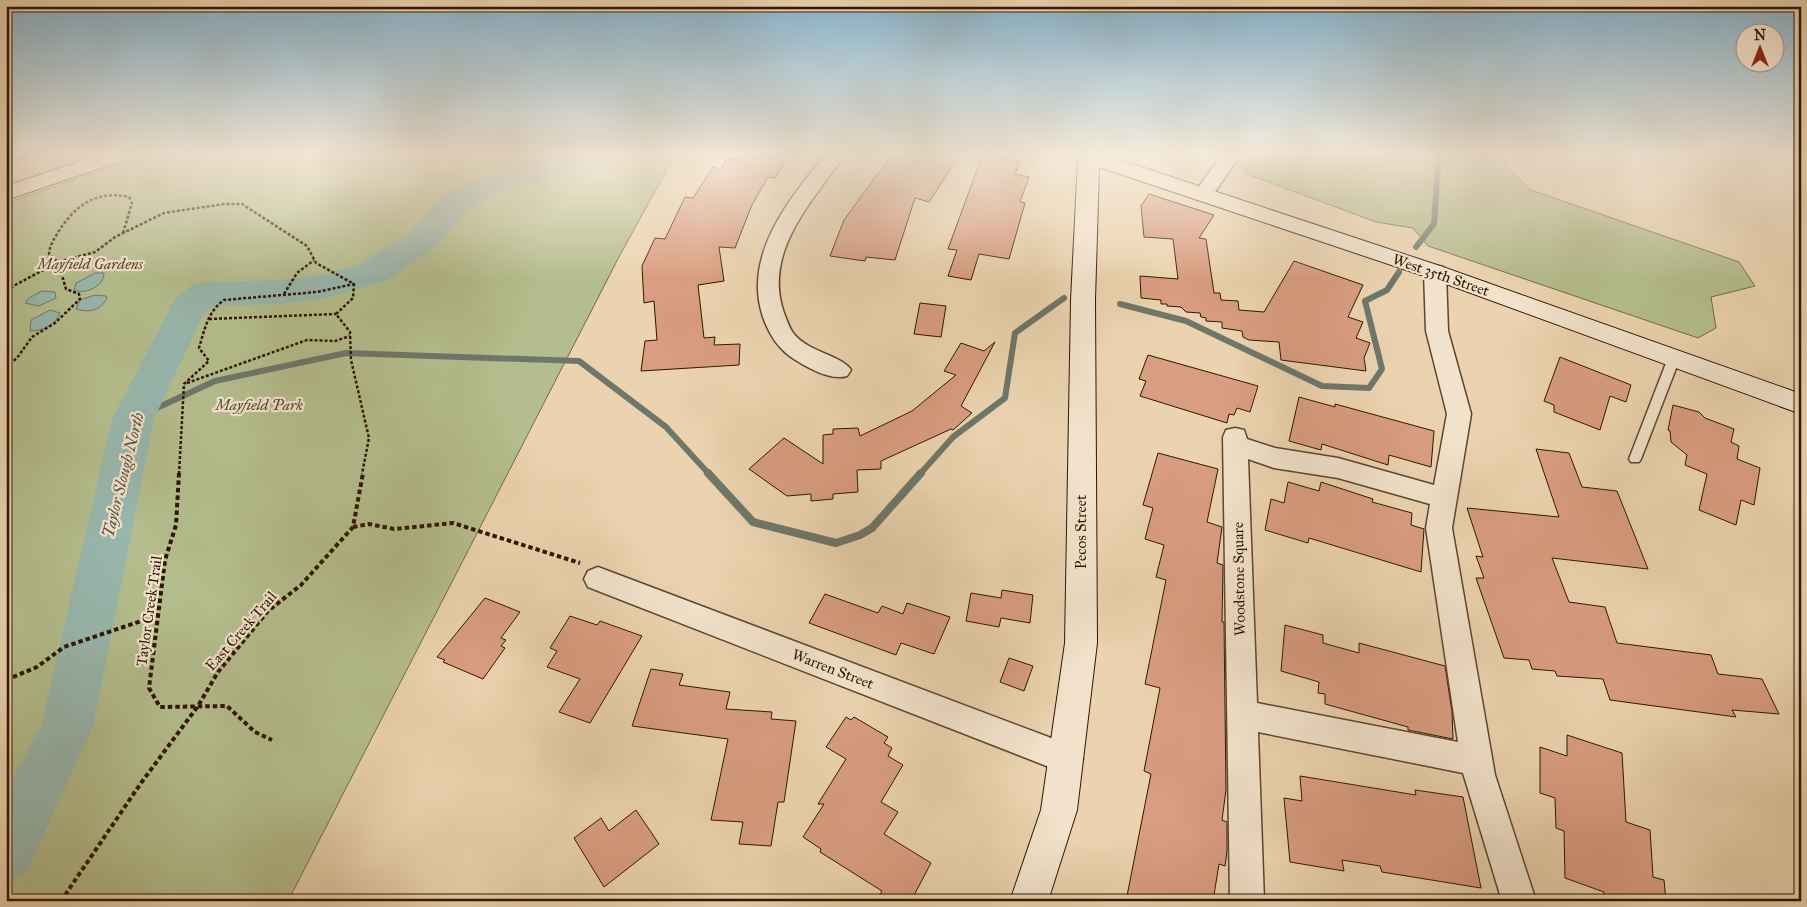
<svg xmlns="http://www.w3.org/2000/svg" width="1807" height="907" font-family="'IM FELL Great Primer',serif">
	<style>
		.green { fill: #b4bd8d; stroke: #716a4a }
		.water { fill: #98b7ad; stroke: #6e776a }
		.lines { fill: none; stroke-linecap: round; stroke-linejoin: round }
		.stream-far1 { stroke: #6e776a; stroke-width: 6 }
		.stream { stroke: #6e776a; stroke-width: 8 }
		.river { fill: #98b7ad; fill-rule: evenodd }
		.building { fill: #d99d81; stroke: #2e1606 }
		.lane-casing { stroke: #5d4530; stroke-width: 3 }
		.street-casing { stroke: #5d4530; stroke-width: 3 }
		.secondary-casing { stroke: #2e1606; stroke-width: 2 }
		.path-far1 { stroke: #2e1606; stroke-width: 2.5; stroke-dasharray: 3 2; stroke-linecap: butt }
		.path { stroke: #2e1606; stroke-width: 4; stroke-dasharray: 4.5 3; stroke-linecap: butt }
		.lane { fill: #f2e2cb; fill-rule: evenodd }
		.street { fill: #f2e2cb; fill-rule: evenodd }
		.secondary { fill: #f2e2cb; fill-rule: evenodd }
		.labels { text-anchor: middle; dominant-baseline: central; stroke-width: 4.5; stroke-linejoin: round; paint-order: stroke }
		.park-label { font-size: 15px; font-style: italic; fill: #56482e; stroke: #f2e2cb }
		.street-label { font-size: 15px; fill: #2e1606; stroke: #f2e2cb }
		.water-label { font-size: 16px; font-style: italic; fill: #534e40; stroke: #f2e2cb }
	</style>
	<rect width="100%" height="100%" fill="#ebd3af"/>
	<filter id="stains"><feTurbulence type="fractalNoise" baseFrequency=".004" numOctaves="4"/><feColorMatrix values="0 0 0 0 .2 0 0 0 0 .09 0 0 0 0 .02 0 0 0 .5 -.17"/></filter>
	<radialGradient id="worn" r=".72"><stop offset=".6" stop-color="#630" stop-opacity="0"/><stop offset="1" stop-color="#630" stop-opacity=".3"/></radialGradient>
	<g class="green">
		<path d="M153 153H676L620 255 288 901H6V203Z"/>
		<path d="M1275 153H1502L1507 167 1531 190 1739 262 1755 286 1711 297 1716 328 1698 338 1428 246 1413 228 1376 222 1244 173 1250 162H1276Z"/>
	</g>
	<g class="water">
		<path d="M95 273H104C104 286 86 295 74 290L76 283Z"/>
		<path d="M42 291 55 292 56 298 39 306 25 303 29 298Z"/>
		<path d="M95 295 106 296 107 299C99 311 89 313 76 309L80 300Z"/>
		<path d="M50 310 60 313C56 325 42 331 30 331L31 320Z"/>
	</g>
	<g class="lines">
		<g class="stream-far1">
			<path d="M1416 247 1434 224 1439 153"/>
			<path d="M1120 304 1186 321 1322 386 1369 388 1382 369 1365 301 1387 290 1399 272"/>
			<path d="M133 419 215 381 346 353 579 361 666 427 709 474"/>
			<path d="M920 474 953 437 1005 398 1015 333 1064 298"/>
		</g>
		<path class="stream" d="M708 473 753 522 836 543 860 535 872 528 921 473"/>
		<path class="river" d="M567 153H620L615 160 498 193 467 211 432 250 386 281 322 299 281 304 214 306 203 315 154 419 93 726 26 873 6 881V793L42 722 112 419 175 299 192 285 205 282 281 280 322 275 360 264 408 234 443 197 474 179Z"/>
	</g>
	<g class="building">
		<path d="M745 153 788 156 775 178 768 177 752 205 735 248 719 247 724 281 698 285 704 338 715 337 714 345 740 344 739 365 641 371 645 341 657 340 654 301 644 303 642 266 655 238 665 239 685 197 693 198 713 167 721 169 727 158 741 160Z"/>
		<path d="M893 153H961L929 202 915 198 895 260 866 257 865 261 830 256 844 220Z"/>
		<path d="M983 153 1020 162 1015 174 1029 177 1020 202 1025 203 1009 259 979 254 971 280 948 276 957 250 948 249Z"/>
		<path d="M1149 194 1214 215 1199 238 1206 239 1214 293H1220L1221 300 1238 301 1239 310 1264 312 1294 261 1363 285 1348 317 1363 322 1356 338 1370 343 1364 358 1366 371 1281 360 1279 342 1249 340 1243 337 1242 331 1222 328V322L1206 321V318L1201 317 1200 313 1186 312 1181 307 1167 306V304H1161V300L1141 298 1140 276 1178 279 1173 239 1144 237 1141 206Z"/>
		<path d="M920 303 946 306 941 337 914 334Z"/>
		<path d="M995 342 961 406 972 413 953 430 951 429 881 461V469L857 470 858 492 833 494V499L811 501V494L787 496 749 469 784 438 823 464V435L833 434V429L858 428 860 436 912 411 956 375 944 371 961 343 984 351Z"/>
		<path d="M1148 355 1258 386 1250 412 1237 408 1234 415 1229 414 1227 423 1140 396 1146 381 1139 379Z"/>
		<path d="M1560 357 1631 385 1626 402 1610 396 1600 430 1554 412V405L1544 401Z"/>
		<path d="M1299 397 1335 407V404L1434 431 1431 467 1389 455 1388 465 1322 444 1321 450 1289 441Z"/>
		<path d="M1673 405 1699 412 1705 418 1734 429 1731 442 1739 446 1737 459 1760 468 1754 505 1741 500 1736 525 1699 510 1707 474 1685 465 1687 455 1671 442 1670 431 1668 430Z"/>
		<path d="M1536 449 1569 453 1582 487 1617 491 1648 569 1552 558 1569 602 1605 607 1617 643 1711 655 1718 674 1762 679 1779 714 1732 710 1736 717 1610 700 1603 679 1557 676 1555 671 1532 669 1529 660 1504 658 1476 578H1484L1476 556 1483 557 1467 508 1559 517Z"/>
		<path d="M1158 453 1218 469 1207 522 1222 527 1217 563 1223 565 1222 622H1224L1226 790 1222 820 1227 822V851L1225 866 1219 864 1213 901H1126L1151 774 1144 771 1160 688 1145 684 1166 580 1156 577 1164 545 1145 539 1153 508 1143 505Z"/>
		<path d="M1288 482 1319 491 1321 482 1373 499 1372 502 1412 513 1411 525 1424 529 1421 572 1309 538 1308 543 1265 530 1271 499 1284 503Z"/>
		<path d="M1002 590 1033 595 1030 623 1001 618 999 627 966 621 971 593 1001 598Z"/>
		<path d="M825 594 878 613 882 606 903 614 907 603 950 617 934 654 901 643 896 655 809 623Z"/>
		<path d="M485 598 520 612 501 638 506 640 501 646 505 648 483 679 443 662 445 660 437 657Z"/>
		<path d="M570 616 597 625 600 621 642 636 590 723 559 712 580 679 547 667 557 651 550 648Z"/>
		<path d="M1285 625 1323 635V643L1359 653V643L1445 666 1452 712 1453 739 1408 730V727L1325 704V694L1318 693 1319 682 1281 671Z"/>
		<path d="M1009 658 1033 666 1024 691 1000 682Z"/>
		<path d="M651 669 683 674 679 685 730 692 726 709 772 712 771 719 796 721 784 802H778L771 846 739 844 743 822 711 820 728 739 632 726Z"/>
		<path d="M846 717 851 720 854 717 888 737 884 743 892 748 888 756 903 765 881 802 898 812 884 834 931 863 911 901H876L882 891 820 852 821 849 803 837 824 804H818L846 759 826 747Z"/>
		<path d="M1567 735 1622 753 1626 822 1650 830 1653 877 1664 880 1666 901H1604V892L1565 878 1564 831 1556 828 1555 798 1540 793V747L1567 756Z"/>
		<path d="M1300 776 1416 795 1415 790 1463 797 1481 888 1382 872 1380 866 1342 860 1344 871 1290 862 1284 798 1302 801Z"/>
		<path d="M636 810 659 844 604 887 574 838 601 818 609 831Z"/>
	</g>
	<g class="lines">
		<defs>
			<g id="lane">
				<path d="M20 153H35L6 163V157Z"/>
				<path d="M1674 354 1680 358 1641 459 1639 462H1631L1629 459 1668 358Z"/>
			</g>
			<g id="street">
				<path d="M827 153H846C814 200 762 251 784 313 787 320 789 328 794 334 808 352 843 356 851 370L847 376C831 381 808 368 794 359 778 349 769 334 763 317 742 255 790 198 827 153Z"/>
				<path d="M1223 153H1242L1210 199 1203 201 1196 199 1193 195Z"/>
				<path d="M1435 265 1443 267 1446 272 1448 331 1471 414 1452 528 1495 775 1536 901H1502L1463 773 1258 732 1264 901H1230L1223 437 1226 430 1235 428 1244 430 1247 439 1275 448 1338 458 1434 485 1447 414 1426 331 1424 272 1427 267ZM1248 459 1274 468 1338 478 1430 504 1426 528 1458 742 1257 703Z"/>
				<path d="M598 567 1067 744 1078 748 1083 759 1078 770 1067 774 588 587 584 579 588 571Z"/>
			</g>
			<g id="secondary">
				<path d="M105 153H136L133 157 6 200V186Z"/>
				<path d="M1068 153H1099L1443 267 1801 394V414L1427 277 1099 167 1095 300 1097 643 1077 810 1048 901H1010L1041 810 1065 643 1071 300 1078 160 1071 157Z"/>
			</g>
		</defs>
		<use href="#lane" class="lane-casing"/>
		<use href="#street" class="street-casing"/>
		<use href="#secondary" class="secondary-casing"/>
		<g class="path-far1">
			<path d="M6 290 58 262 95 252 115 237 164 213 224 204H242L307 246 316 263 354 284 353 298 336 314 350 332 351 360 369 438 362 474"/>
			<path d="M284 294 297 273 314 260"/>
			<path d="M209 319 336 314"/>
			<path d="M6 367 17 358 32 337 55 323 80 299 79 294 66 289 58 262 49 254C50 244 55 238 60 229 77 204 98 190 129 197L132 203 123 233"/>
			<path d="M187 383 307 340 335 341 350 336"/>
			<path d="M179 474 184 384 209 361 199 348C204 331 208 311 224 300L317 292 354 284"/>
		</g>
		<g class="path">
			<path d="M179 473 176 525 165 560 149 688 160 707 227 706 255 732 272 740"/>
			<path d="M353 527 369 524 394 529 453 523 580 563"/>
			<path d="M6 680 37 667 64 647 159 615"/>
			<path d="M61 901 141 783 198 706 218 672 268 611 301 585 353 527 363 473"/>
		</g>
		<use href="#lane" class="lane"/>
		<use href="#street" class="street"/>
		<use href="#secondary" class="secondary"/>
	</g>
	<linearGradient id="sky" x2="0" y2="1"><stop stop-color="#88b5d0"/><stop offset="0.55" stop-color="#f6ebdb"/><stop offset="1" stop-color="#f6ebdb" stop-opacity="0"/></linearGradient>
	<rect width="1807" height="280" fill="url(#sky)"/>
	<g class="labels">
		<g class="park-label">
			<text x="90" y="264">Mayfield Gardens</text>
			<text x="259" y="405">Mayfield Park</text>
		</g>
		<g class="street-label">
			<text transform="translate(1441 275) rotate(19)">West 35th Street</text>
			<text transform="translate(1081 532) rotate(-90)">Pecos Street</text>
			<text transform="translate(1239 579) rotate(-91)">Woodstone Square</text>
			<text transform="translate(149 611) rotate(-82)">Taylor Creek Trail</text>
			<text transform="translate(241 631) rotate(-49)">East Creek Trail</text>
			<text transform="translate(833 669) rotate(21)">Warren Street</text>
		</g>
		<g class="water-label">
			<text transform="translate(123 475) rotate(-76)">Taylor Slough North</text>
		</g>
	</g>
	<rect width="1807" height="907" fill="none" stroke="#ebd3af" stroke-width="25"/>
	<rect x="8" y="8" width="1792" height="892" fill="none" stroke="#2e1606" stroke-width="2.5"/>
	<rect x="12" y="12" width="1782" height="882" fill="none" stroke="#2e1606"/>
	<g transform="translate(1760 48)"><circle r="24" fill="#f2e2cb" stroke="#a4907c"/>
	<path d="M0-4L9 19L0 12L-9 19Z" fill="#8f2418"/>
	<text y="-8" font-size="14" font-weight="bold" text-anchor="middle" fill="#2e1606">N</text>
	</g>
	<rect width="100%" height="100%" filter="url(#stains)"/>
	<rect width="100%" height="100%" fill="url(#worn)"/>
</svg>
